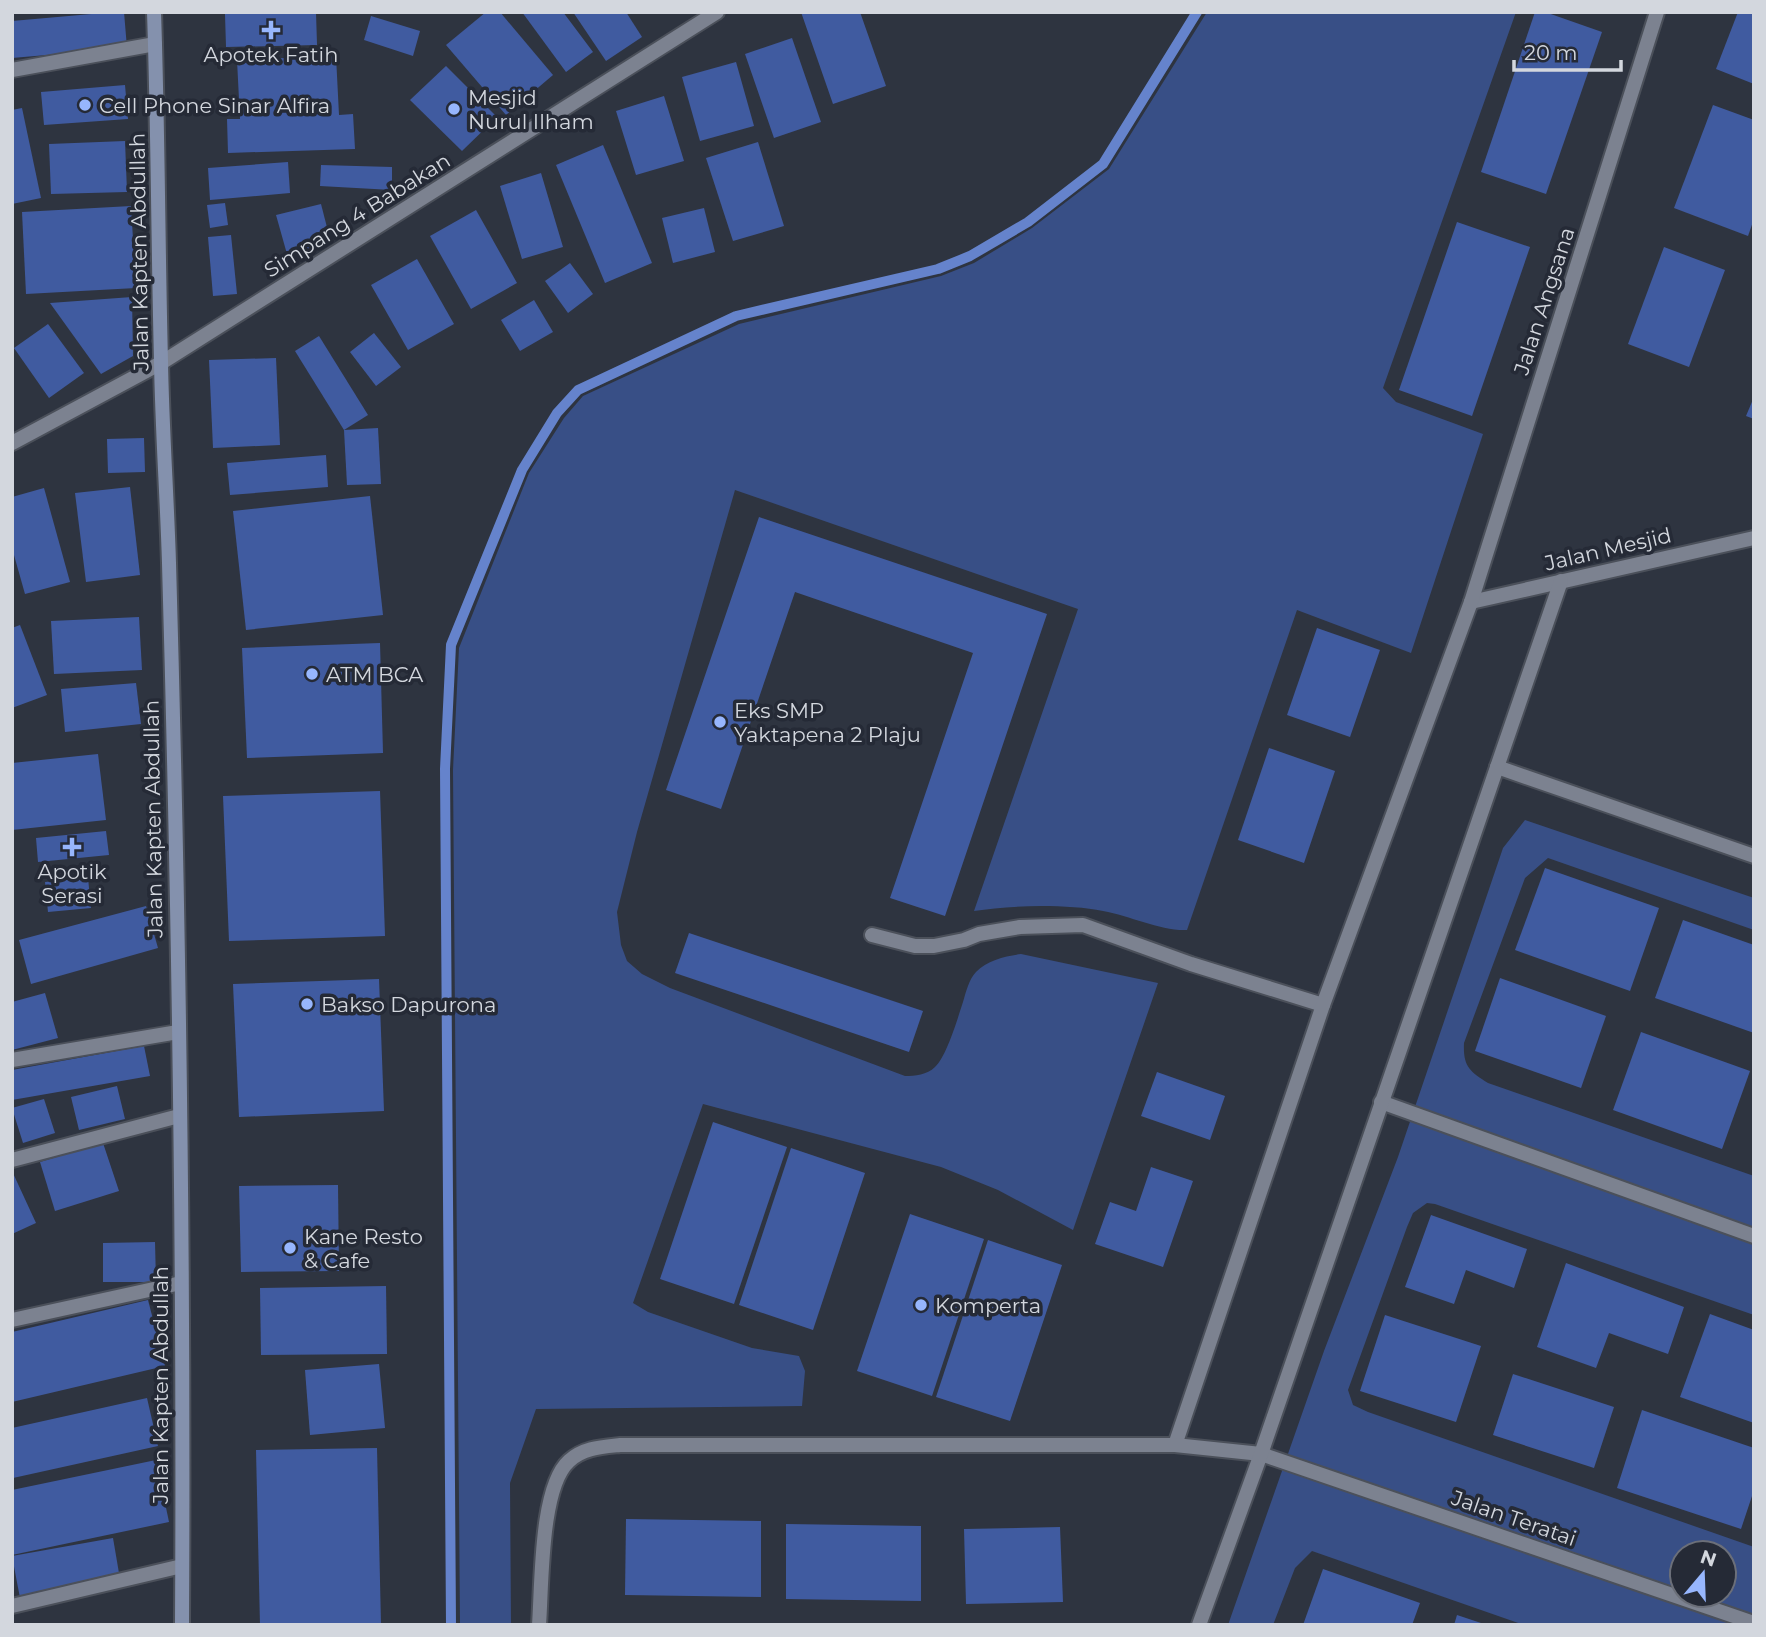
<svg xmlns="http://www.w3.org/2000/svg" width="1766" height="1637" font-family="Montserrat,sans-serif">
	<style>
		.green { fill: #384f86; fill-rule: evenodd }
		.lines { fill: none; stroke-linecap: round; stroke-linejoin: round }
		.stream { stroke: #6583cc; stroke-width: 10 }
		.building { fill: #405ba0 }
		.minor-casing { stroke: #4b505a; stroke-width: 18 }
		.tertiary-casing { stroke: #4b505a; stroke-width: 18 }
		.secondary-casing { stroke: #4b505a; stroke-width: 18 }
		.minor { stroke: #7c8290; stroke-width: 14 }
		.tertiary { stroke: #7c8290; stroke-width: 14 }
		.secondary { stroke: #8491ad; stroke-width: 14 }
		.poi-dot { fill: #97b6fd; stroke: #252a36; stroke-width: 2.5 }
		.labels { text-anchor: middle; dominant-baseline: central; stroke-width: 7; stroke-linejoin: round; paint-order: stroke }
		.poi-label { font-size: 21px; fill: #d3d7de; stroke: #252a36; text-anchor: start }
		.street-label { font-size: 21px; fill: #d3d7de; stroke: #252a36 }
	</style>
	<rect width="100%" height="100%" fill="#2e3440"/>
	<g class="green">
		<path d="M1207 12H1516L1383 388 1396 402 1483 434 1411 653 1297 610 1187 930C1160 931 1131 916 1103 911 1067 904 1010 905 974 911L1078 609 735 490 637 832 617 912 621 945 627 961 642 974 670 988 905 1076C915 1076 927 1075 935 1067 947 1056 958 1017 963 1002 966 992 969 979 976 972 987 960 1006 956 1021 954L1158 983 1073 1230 998 1190 941 1167 703 1104 633 1303 648 1312 752 1348 799 1356 805 1371 802 1406 536 1409 510 1483 511 1625H460L453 770 459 648 529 473 564 418 583 396 739 324 941 276 974 263 1032 228 1109 169Z"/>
		<path d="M1525 820 1754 898V930L1548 858 1525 878 1464 1043C1463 1066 1469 1071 1488 1083L1754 1176V1315L1435 1204 1427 1203 1413 1213 1407 1227 1348 1390 1353 1405 1368 1412 1754 1547V1625H1524L1312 1551 1295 1568 1273 1625H1228L1324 1351 1398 1157 1503 848ZM1682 1553H1724V1595H1682Z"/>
	</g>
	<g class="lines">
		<path class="stream" d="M451 1625 445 769 451 645 522 470 557 413 578 390 736 316 938 269 970 256 1028 222 1103 164 1197 12"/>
	</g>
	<g class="building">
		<path d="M114 12H124L127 48 12 58V21Z"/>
		<path d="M298 12H316L317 45 226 47 225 14Z"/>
		<path d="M486 12H500L553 75 506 115 446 45Z"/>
		<path d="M522 12H563L593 52 566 72Z"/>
		<path d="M573 12H626L642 37 606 61Z"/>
		<path d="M801 12H860L886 86 833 104Z"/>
		<path d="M1535 12H1545L1602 32 1546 194 1481 172Z"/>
		<path d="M1738 12H1754V84L1716 69Z"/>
		<path d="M371 16 420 31 413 56 364 40Z"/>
		<path d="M792 38 821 122 774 138 745 54Z"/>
		<path d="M336 56 339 115 353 114 355 149 228 153 227 119H240L237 60Z"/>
		<path d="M736 62 754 126 700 141 682 77Z"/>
		<path d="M446 66 497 117 462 151 410 100Z"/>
		<path d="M125 85 128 119 44 125 41 92Z"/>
		<path d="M664 96 684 161 636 175 616 111Z"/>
		<path d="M1713 105 1754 120V219L1748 236 1674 208Z"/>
		<path d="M22 108 41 198 12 204V110Z"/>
		<path d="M125 141 127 192 51 194 49 144Z"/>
		<path d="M758 142 784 226 733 241 706 158Z"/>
		<path d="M603 145 652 263 605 283 556 165Z"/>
		<path d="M288 162 290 193 210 200 208 168Z"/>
		<path d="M321 165 392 167V190L320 186Z"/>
		<path d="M541 173 563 247 522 259 500 186Z"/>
		<path d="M225 203 228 225 210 228 207 205Z"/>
		<path d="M321 204 331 243 287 254 276 215Z"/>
		<path d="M131 206 136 288 26 294 22 212Z"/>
		<path d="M704 208 715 252 673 263 662 218Z"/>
		<path d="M476 210 517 283 471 309 430 236Z"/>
		<path d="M1457 222 1530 247 1472 416 1399 390Z"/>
		<path d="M231 235 237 294 213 296 208 237Z"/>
		<path d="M1664 247 1725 270 1689 367 1628 344Z"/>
		<path d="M417 259 454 324 408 350 371 285Z"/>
		<path d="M570 263 593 294 568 313 545 281Z"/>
		<path d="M132 297 133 356 101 374 50 303Z"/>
		<path d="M534 300 553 332 520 351 501 320Z"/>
		<path d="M48 324 84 373 49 398 14 348Z"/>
		<path d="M374 333 401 367 376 386 350 352Z"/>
		<path d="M319 336 368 415 344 430 295 351Z"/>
		<path d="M276 358 280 445 213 448 209 360Z"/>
		<path d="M1754 397V419L1746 416Z"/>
		<path d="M378 428 381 484 347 485 344 430Z"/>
		<path d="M144 438 145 472 108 473 107 439Z"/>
		<path d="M326 455 328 487 230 495 227 463Z"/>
		<path d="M130 487 140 575 86 582 75 493Z"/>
		<path d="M44 488 70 582 25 594 12 548V497Z"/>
		<path d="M370 496 383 615 246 630 233 511Z"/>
		<path d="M759 517 1047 614 945 916 890 898 973 653 795 592 721 809 666 790Z"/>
		<path d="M139 617 142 670 54 674 51 621Z"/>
		<path d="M20 625 47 695 12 708V628Z"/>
		<path d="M1317 628 1380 650 1350 737 1287 715Z"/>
		<path d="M380 643 383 753 247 758 242 648Z"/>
		<path d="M136 683 141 724 65 732 61 689Z"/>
		<path d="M1269 748 1335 771 1304 863 1238 840Z"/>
		<path d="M98 754 106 820 12 830V763Z"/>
		<path d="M380 791 385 936 229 941 223 796Z"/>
		<path d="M106 831 109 855 38 862 36 838Z"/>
		<path d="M1545 868 1659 908 1630 991 1515 950Z"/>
		<path d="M88 878 91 908 48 912 45 882Z"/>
		<path d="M146 906 158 948 31 984 19 940Z"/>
		<path d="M1683 920 1754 945V1033L1655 998Z"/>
		<path d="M689 933 923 1011 909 1052 675 973Z"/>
		<path d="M1500 978 1606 1016 1581 1088 1475 1051Z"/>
		<path d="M379 979 384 1111 239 1117 233 984Z"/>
		<path d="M45 993 58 1038 12 1050V1002Z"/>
		<path d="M1641 1032 1750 1071 1722 1149 1613 1110Z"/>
		<path d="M144 1046 150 1076 12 1100V1070Z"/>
		<path d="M1157 1072 1225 1096 1210 1140 1141 1116Z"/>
		<path d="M117 1086 125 1119 79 1130 71 1097Z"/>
		<path d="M44 1099 55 1133 23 1143 12 1108Z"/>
		<path d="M713 1122 787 1147 734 1304 660 1279Z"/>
		<path d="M103 1143 119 1191 55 1211 40 1162Z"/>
		<path d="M791 1148 865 1173 813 1330 739 1305Z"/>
		<path d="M1151 1167 1193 1181 1163 1267 1095 1244 1110 1202 1136 1211Z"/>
		<path d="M12 1171 36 1223 12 1234Z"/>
		<path d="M338 1185 339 1271 241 1272 239 1186Z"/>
		<path d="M910 1214 984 1239 932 1396 857 1371Z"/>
		<path d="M1431 1215 1527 1249 1514 1288 1466 1270 1454 1304 1405 1287Z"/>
		<path d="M988 1240 1062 1265 1010 1421 936 1397Z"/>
		<path d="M155 1242 156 1282H103V1243Z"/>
		<path d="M1566 1263 1684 1307 1668 1354 1609 1333 1596 1368 1537 1347Z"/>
		<path d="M386 1286 387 1354 261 1355 260 1288Z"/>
		<path d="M148 1300 165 1366 12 1402V1332Z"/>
		<path d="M1710 1314 1754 1330V1423L1680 1397Z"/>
		<path d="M1385 1315 1481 1346 1456 1422 1360 1391Z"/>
		<path d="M379 1364 385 1428 310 1435 305 1370Z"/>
		<path d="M1513 1374 1614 1407 1594 1468 1493 1435Z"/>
		<path d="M147 1398 158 1446 13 1478 12 1428Z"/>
		<path d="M1642 1410 1754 1448V1490L1741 1529 1617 1488Z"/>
		<path d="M377 1448 381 1625H260L256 1450Z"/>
		<path d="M156 1460 169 1522 12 1555V1490Z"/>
		<path d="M626 1519 761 1521V1597L625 1595Z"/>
		<path d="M786 1524 921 1526V1601L786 1599Z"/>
		<path d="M1060 1527 1063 1602 966 1604 964 1529Z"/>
		<path d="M113 1538 120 1579 20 1598 12 1556Z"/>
		<path d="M1323 1569 1420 1603 1412 1625H1303Z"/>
		<path d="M1457 1615 1484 1624V1625H1454Z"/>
	</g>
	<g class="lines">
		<defs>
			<g id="minor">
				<path d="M12 70 155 44"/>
				<path d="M161 363 717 12"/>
				<path d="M1471 602 1754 538"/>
				<path d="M1497 767 1754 856"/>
				<path d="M872 935 915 946H934L964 940 979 934 1020 927 1083 925 1191 964 1323 1005"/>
				<path d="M12 1060 178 1032"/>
				<path d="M1381 1102 1754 1236"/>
				<path d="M12 1160 179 1116"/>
				<path d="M12 1320 181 1283"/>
				<path d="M1175 1445 1323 1005 1471 602 1657 12"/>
				<path d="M12 1606 182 1566"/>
				<path d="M539 1625C542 1585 540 1487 569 1461 583 1448 601 1447 620 1445H1175L1261 1454 1754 1623"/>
				<path d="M1199 1625 1261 1454 1561 581"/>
			</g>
			<path id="tertiary" d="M12 443 161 363"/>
			<path id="secondary" d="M154 12C158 128 158 245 161 361 162 428 167 496 169 563 179 917 184 1271 182 1625"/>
		</defs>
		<use href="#minor" class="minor-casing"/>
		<use href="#tertiary" class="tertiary-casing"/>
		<use href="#secondary" class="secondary-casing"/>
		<use href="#minor" class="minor"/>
		<use href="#tertiary" class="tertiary"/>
		<use href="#secondary" class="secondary"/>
	</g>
	<g class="poi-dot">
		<path d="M267.5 19.5h7v7h7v7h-7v7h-7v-7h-7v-7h7z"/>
		<circle cx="85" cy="105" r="7"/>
		<circle cx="454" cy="109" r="7"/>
		<circle cx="312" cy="674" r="7"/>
		<circle cx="720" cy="722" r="7"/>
		<path d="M68.5 836.5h7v7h7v7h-7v7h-7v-7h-7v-7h7z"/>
		<circle cx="307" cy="1004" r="7"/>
		<circle cx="290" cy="1248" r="7"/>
		<circle cx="921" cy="1305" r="7"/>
	</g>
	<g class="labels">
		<g class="poi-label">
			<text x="271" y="54" text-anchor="middle">Apotek Fatih</text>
			<text x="468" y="97">Mesjid<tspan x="468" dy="24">Nurul Ilham</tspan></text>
			<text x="99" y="105">Cell Phone Sinar Alfira</text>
			<text x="326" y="674">ATM BCA</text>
			<text x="734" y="710">Eks SMP<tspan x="734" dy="24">Yaktapena 2 Plaju</tspan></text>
			<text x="72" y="871" text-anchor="middle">Apotik<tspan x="72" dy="24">Serasi</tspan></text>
			<text x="321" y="1004">Bakso Dapurona</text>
			<text x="304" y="1236">Kane Resto<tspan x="304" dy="24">&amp; Cafe</tspan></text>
			<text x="935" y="1305">Komperta</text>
		</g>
		<g class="street-label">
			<text transform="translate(357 215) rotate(-32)">Simpang 4 Babakan</text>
			<text transform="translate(139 252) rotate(-91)">Jalan Kapten Abdullah</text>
			<text transform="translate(1544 301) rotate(-72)">Jalan Angsana</text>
			<text transform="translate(1608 549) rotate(-13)">Jalan Mesjid</text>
			<text transform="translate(153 819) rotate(-91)">Jalan Kapten Abdullah</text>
			<text transform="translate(160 1385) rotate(-90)">Jalan Kapten Abdullah</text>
			<text transform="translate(1514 1518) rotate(19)">Jalan Teratai</text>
		</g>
	</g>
	<rect width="1766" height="1637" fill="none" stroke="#d3d7de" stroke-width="28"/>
	<g transform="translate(1703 1574) rotate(19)"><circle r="33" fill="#252a36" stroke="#6b6f79" stroke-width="2"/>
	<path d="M0-5L12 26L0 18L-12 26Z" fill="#97b6fd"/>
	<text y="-10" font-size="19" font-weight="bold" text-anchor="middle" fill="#d3d7de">N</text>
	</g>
	<path d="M1514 60v10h107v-10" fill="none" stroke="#d3d7de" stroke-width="3.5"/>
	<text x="1524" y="60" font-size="21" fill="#d3d7de" stroke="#252a36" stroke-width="5" paint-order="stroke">20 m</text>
</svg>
